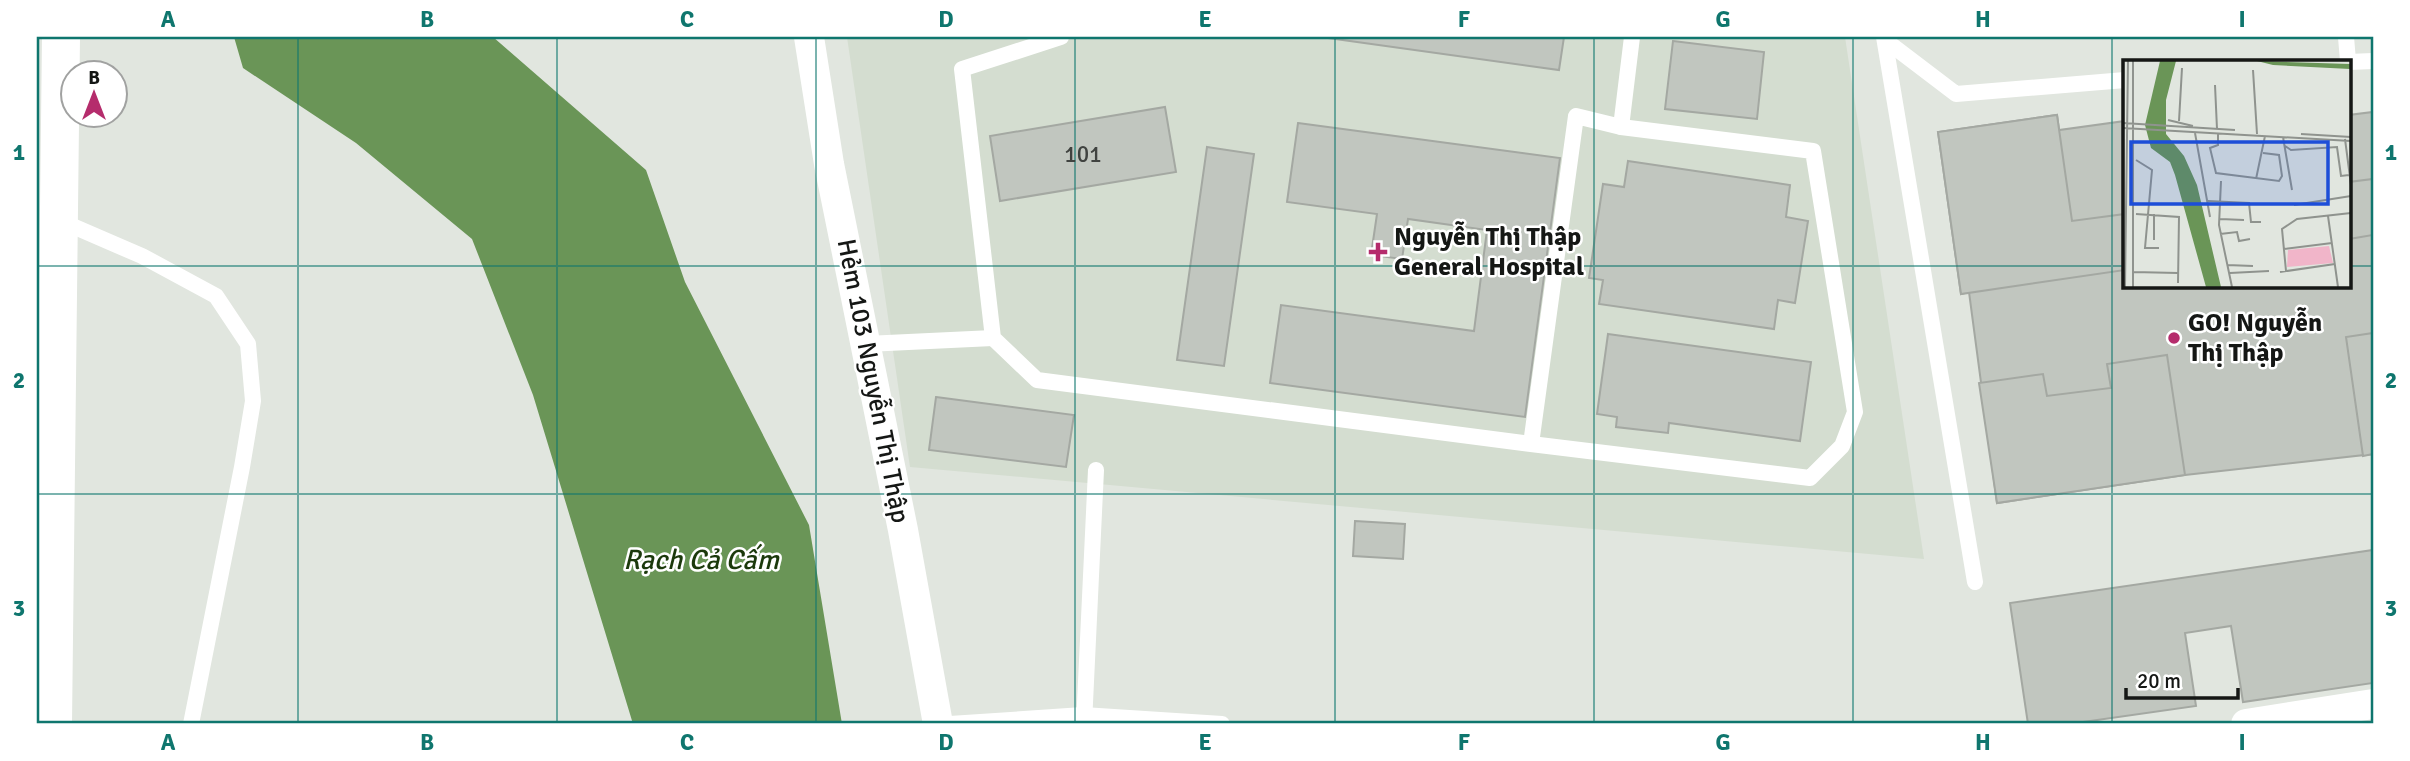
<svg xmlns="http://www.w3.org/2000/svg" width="2410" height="761" font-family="Signika,sans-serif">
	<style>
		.built { fill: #d4ddd0 }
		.water { fill: #6a9557 }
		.building { fill: #c1c6bf; stroke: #a4a8a2; stroke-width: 2 }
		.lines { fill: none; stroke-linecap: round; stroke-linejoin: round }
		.service { stroke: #fff; stroke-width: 16 }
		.minor { stroke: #fff; stroke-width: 30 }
		.primary { stroke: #fff; stroke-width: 38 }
		.grid { fill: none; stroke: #0f766e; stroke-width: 2; stroke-opacity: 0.55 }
		.poi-dot { fill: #b52c6c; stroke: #fff; stroke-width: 2.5 }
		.labels { text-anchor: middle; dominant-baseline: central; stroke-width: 5; stroke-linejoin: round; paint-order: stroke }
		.number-label { font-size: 23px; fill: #404340 }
		.poi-label { font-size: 26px; font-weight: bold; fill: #151715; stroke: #fff; text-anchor: start }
		.street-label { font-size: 26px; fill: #151715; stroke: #fff }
		.water-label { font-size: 28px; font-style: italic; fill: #1b390b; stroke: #fff }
		.inset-road { fill: none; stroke: #8f938e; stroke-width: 2 }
		.view { fill: #1d4ed8; fill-opacity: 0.15; stroke: #1d4ed8; stroke-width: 3.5 }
		.inset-edge { fill: none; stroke: #151715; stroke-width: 3.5 }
		.neatline { fill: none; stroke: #0f766e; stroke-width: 2.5 }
		.grid-label { font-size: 23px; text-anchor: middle; font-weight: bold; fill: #0f766e }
	</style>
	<rect width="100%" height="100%" fill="#e1e6df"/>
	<path class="built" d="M847 37H1845L1924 559 910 467Z"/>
	<path class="water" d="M234 37H493L646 170 685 282 809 525 842 724H633L533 395 472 239 356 143 243 68Z"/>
	<g class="building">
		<path d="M1321 37H1564L1559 70Z"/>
		<path d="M1673 41 1764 52 1757 119 1665 109Z"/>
		<path d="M1165 107 1176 172 1000 201 990 136Z"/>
		<path d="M2373 112V454L2185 475 1997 503 1969 292 1961 294 1938 132 2057 115 2059 130 2125 121V285H2349V115Z"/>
		<path d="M2057 115 2072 221 2125 214V270L1961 294 1938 132Z"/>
		<path d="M1298 123 1560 158 1525 417 1270 383 1281 305 1474 331 1487 230 1408 219 1402 259 1371 255 1377 214 1287 202Z"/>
		<path d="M1207 147 1254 154 1224 366 1177 360Z"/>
		<path d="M1628 161 1790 185 1786 217 1808 221 1795 303 1778 300 1774 329 1599 304 1603 280 1589 278 1603 184 1624 187Z"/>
		<path d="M2373 179V235L2349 239V182Z"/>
		<path d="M2373 333V454L2363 456 2346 337Z"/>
		<path d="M1608 334 1811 362 1800 441 1669 423 1668 433 1616 427 1617 417 1597 414Z"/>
		<path d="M2167 355 2185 475 1997 503 1979 383 2043 374 2047 396 2111 388 2107 364Z"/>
		<path d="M936 397 1074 415 1066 467 929 450Z"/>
		<path d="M1355 521 1405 524 1403 559 1353 556Z"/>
		<path d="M2373 550V683L2243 702 2231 626 2185 633 2196 706 2069 724H2028L2010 603Z"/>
	</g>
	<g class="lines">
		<g class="service">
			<path d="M1061 37 962 69 993 338 1037 380 1531 444 1810 478 1842 446 1855 412 1813 151 1621 127 1576 116 1531 444"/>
			<path d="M1884 37 1975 582"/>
			<path d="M2346 37 2348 61"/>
			<path d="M1885 40 1956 94 2125 80"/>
			<path d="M2349 62 2373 61"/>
			<path d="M1621 127 1632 37"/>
			<path d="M61 221 142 256 216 296 248 344 253 401 242 467 191 724"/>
			<path d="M866 344 993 338"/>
			<path d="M950 724 1083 715 1222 724"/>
			<path d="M1084 724 1096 470"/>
		</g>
		<g class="minor">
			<path d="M809 37 829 164 903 530 938 724"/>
			<path d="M2246 724 2373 704"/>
		</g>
		<path class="primary" d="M53 724 61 37"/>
	</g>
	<path class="grid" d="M298 37V724M557 37V724M816 37V724M1075 37V724M1335 37V724M1594 37V724M1853 37V724M2112 37V724M37 266H2125M2349 266H2373M37 494H2373"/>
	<g class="poi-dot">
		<path d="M1374.5 241.5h7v7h7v7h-7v7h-7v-7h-7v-7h7z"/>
		<circle cx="2174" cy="338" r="7"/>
	</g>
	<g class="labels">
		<g class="number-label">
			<text x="1083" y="154">101</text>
		</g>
		<g class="poi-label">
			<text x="1394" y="237">Nguyễn Thị Thập<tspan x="1394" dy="30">General Hospital</tspan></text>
			<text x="2188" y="323">GO! Nguyễn<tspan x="2188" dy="30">Thị Thập</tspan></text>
		</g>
		<g class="street-label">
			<text transform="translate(873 381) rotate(79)">Hẻm 103 Nguyễn Thị Thập</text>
		</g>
		<g class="water-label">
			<text x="701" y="560">Rạch Cả Cấm</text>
		</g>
	</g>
	<g transform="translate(2123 60)">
		<rect width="228" height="228" fill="#e1e6df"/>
		<path d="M206 186 210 203 164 207 165 190Z" fill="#f1b5c9"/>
		<path d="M37 1H53L43 40V74L61 96 74 125 98 227H83L52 115 47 102 28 88 22 65ZM134 1 227 4V9L150 5Z" fill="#6a9557"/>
		<path class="inset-road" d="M130 10 134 74M92 25 94 69M45 60 70 66M56 61 59 8M0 63 112 70M0 68 228 81M72 73 87 157M95 73V85L87 88 93 113 156 121 159 116 156 95 140 93M178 74 228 77M160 77 169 130M222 79 228 125M162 86 168 90 214 87 218 116 226 115M13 100 29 110 22 188H36M133 119 142 76M98 121 96 165 109 227M85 141 126 143 128 162H138M171 145 228 136M13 154 56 157 55 223M205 156 215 227M97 159 121 160M97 174 114 172 116 181 127 179M31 180V154M161 189 209 183M104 205 130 206M163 211 159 169 174 159 228 153M10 212 55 213M157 212 212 204M107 213 146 211M2 227 5 1M10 227V1"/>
		<path class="view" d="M8 82H205V144H8Z"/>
		<rect width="228" height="228" class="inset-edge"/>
	</g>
	<rect width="2410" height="761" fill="none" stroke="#ffffff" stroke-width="77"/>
	<g transform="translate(94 94)"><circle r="33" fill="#ffffff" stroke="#a1a2a1" stroke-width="2"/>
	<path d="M0-5L12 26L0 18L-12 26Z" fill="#b52c6c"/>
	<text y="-10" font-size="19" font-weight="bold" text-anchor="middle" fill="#151715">B</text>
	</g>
	<path d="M2126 688v10h112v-10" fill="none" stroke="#151715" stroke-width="3.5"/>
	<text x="2137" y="688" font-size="21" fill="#151715" stroke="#ffffff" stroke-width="5" paint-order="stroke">20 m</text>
	<rect x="38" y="38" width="2334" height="684" class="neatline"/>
	<g class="grid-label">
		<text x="168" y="27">A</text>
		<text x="427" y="27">B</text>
		<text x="687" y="27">C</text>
		<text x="946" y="27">D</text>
		<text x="1205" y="27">E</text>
		<text x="1464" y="27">F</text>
		<text x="1723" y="27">G</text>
		<text x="1983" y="27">H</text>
		<text x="2242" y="27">I</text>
		<text x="19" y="160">1</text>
		<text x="2391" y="160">1</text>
		<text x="19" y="388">2</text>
		<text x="2391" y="388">2</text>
		<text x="19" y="616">3</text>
		<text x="2391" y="616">3</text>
		<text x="168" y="750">A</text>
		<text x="427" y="750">B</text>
		<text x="687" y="750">C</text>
		<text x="946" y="750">D</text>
		<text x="1205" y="750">E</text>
		<text x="1464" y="750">F</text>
		<text x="1723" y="750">G</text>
		<text x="1983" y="750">H</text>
		<text x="2242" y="750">I</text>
	</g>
</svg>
